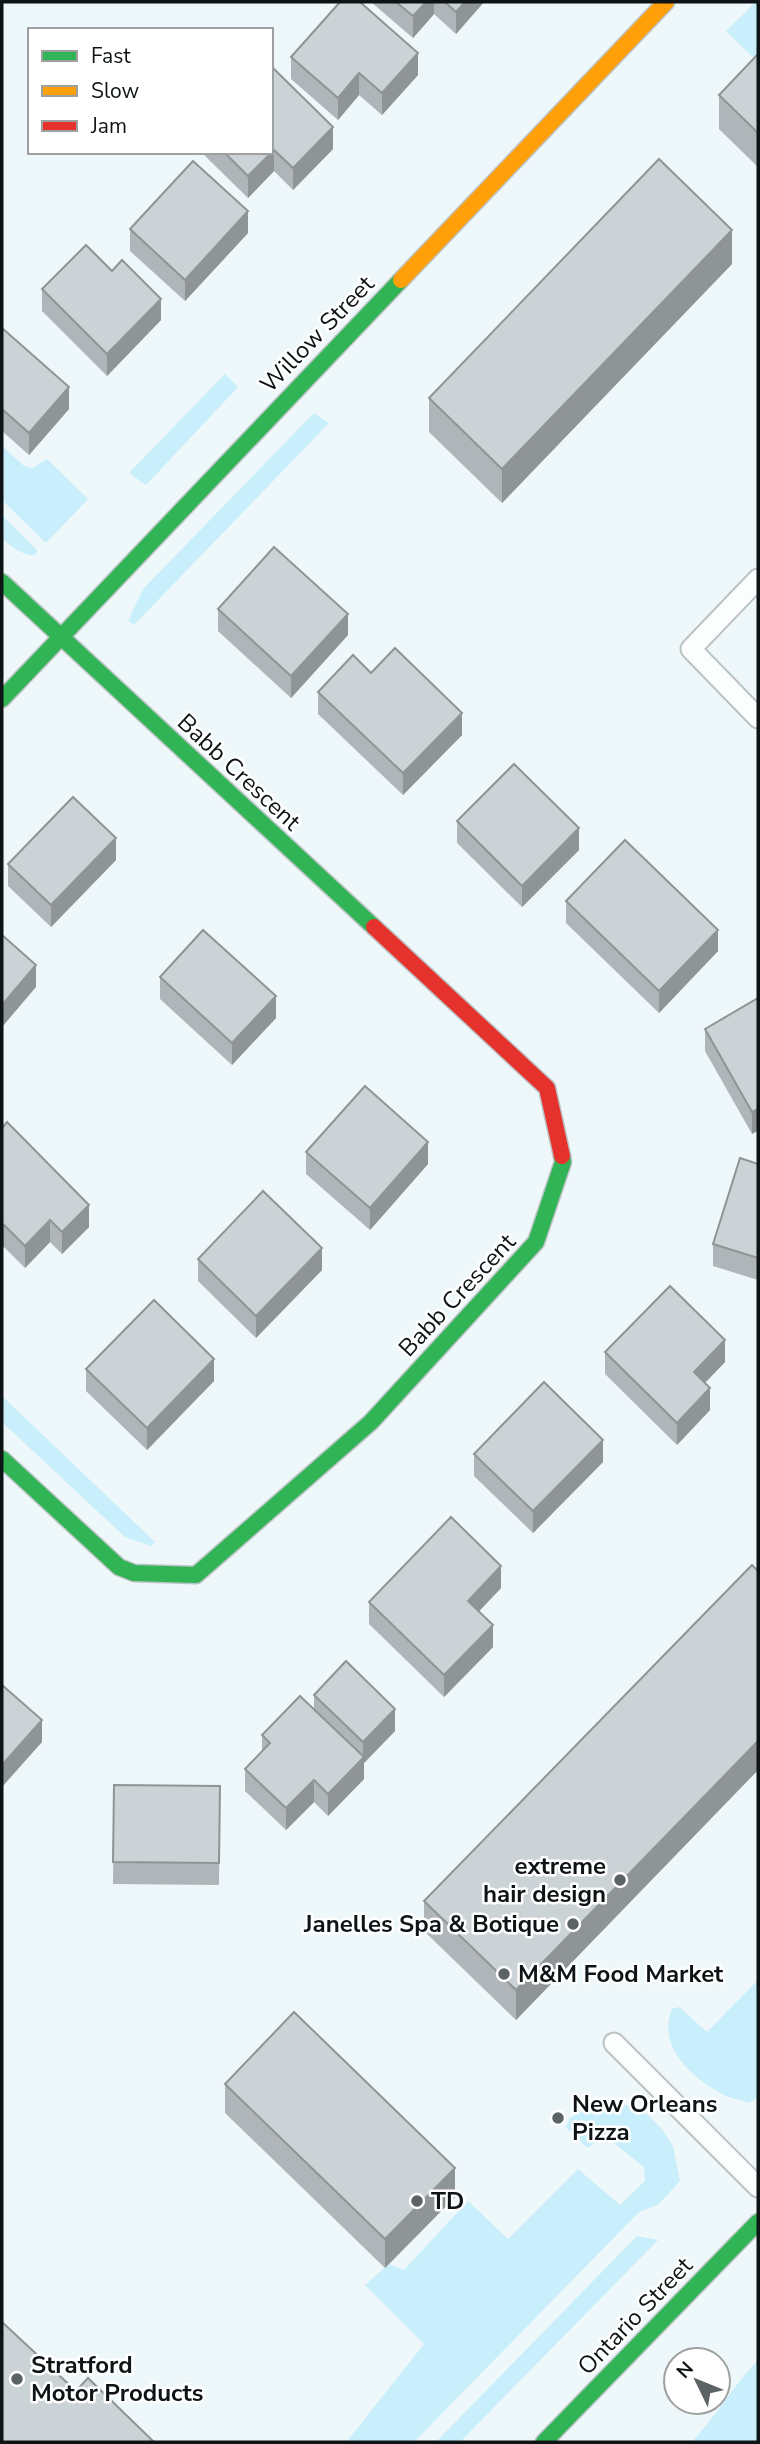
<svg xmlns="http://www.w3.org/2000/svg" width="760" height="2444" font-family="'Nunito Sans',sans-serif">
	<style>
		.green { fill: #c8effb }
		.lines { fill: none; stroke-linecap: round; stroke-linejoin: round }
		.lane-casing { stroke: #bcc3c5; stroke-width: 23 }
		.fast-casing { stroke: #bcc3c5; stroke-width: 19 }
		.slow-casing { stroke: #bcc3c5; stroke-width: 19 }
		.jam-casing { stroke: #bcc3c5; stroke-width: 19 }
		.lane { stroke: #fcfefe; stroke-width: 19 }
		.fast { stroke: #30b455; stroke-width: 16 }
		.slow { stroke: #ff9f0a; stroke-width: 16 }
		.jam { stroke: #e5322d; stroke-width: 16 }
		.wall { fill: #afb5b8 }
		.shaded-wall { fill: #8f9496 }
		.building { fill: #ccd3d6; stroke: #8f9496; stroke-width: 2 }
		.poi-dot { fill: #5c6365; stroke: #fff; stroke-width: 2.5 }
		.labels { text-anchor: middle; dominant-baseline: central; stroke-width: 5; stroke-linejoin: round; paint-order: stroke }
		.street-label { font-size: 24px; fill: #0e1315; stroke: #fff }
		.poi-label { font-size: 24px; font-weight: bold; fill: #0e1315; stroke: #fff; text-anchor: start }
	</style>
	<rect width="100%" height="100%" fill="#eef7fa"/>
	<g class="green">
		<path d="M756 2H758V62L726 31Z"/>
		<path d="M225 374 238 387 146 485 129 473Z"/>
		<path d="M314 413 329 423 134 625 128 621 143 589Z"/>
		<path d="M2 446 24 466 32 468 47 459 88 499 46 543 2 500Z"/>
		<path d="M2 515 37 550 36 555C24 557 10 546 2 538Z"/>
		<path d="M2 1396 155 1542 151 1546 125 1537 2 1422Z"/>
		<path d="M758 1980V2096L750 2103C740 2100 728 2098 719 2092 689 2076 657 2044 672 2009L679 2007 707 2032Z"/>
		<path d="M615 2102 644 2111 661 2128 673 2146 680 2181 659 2204 639 2212 414 2442H352L348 2440 424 2344 365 2285 389 2264 404 2270 468 2201 508 2239 578 2169 620 2205 645 2181 644 2167 605 2136 587 2148 566 2127 570 2118 589 2107Z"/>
		<path d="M637 2236 658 2240 460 2442H436Z"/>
		<path d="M758 2360V2442H692C716 2416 734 2385 758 2360Z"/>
	</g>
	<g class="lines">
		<defs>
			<g id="lane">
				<path d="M758 579 691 649 758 718"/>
				<path d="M614 2043 758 2187"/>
			</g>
			<g id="fast">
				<path d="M2 582 374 927"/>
				<path d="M2 699 401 280"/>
				<path d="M2 1459 119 1567 134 1573 196 1575 371 1422 536 1242 563 1162 562 1156"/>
				<path d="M544 2442 758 2222"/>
			</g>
			<path id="slow" d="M401 280 666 2"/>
			<path id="jam" d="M374 927 547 1088 562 1156"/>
		</defs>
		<use href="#lane" class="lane-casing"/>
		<use href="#fast" class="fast-casing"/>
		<use href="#slow" class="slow-casing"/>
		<use href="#jam" class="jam-casing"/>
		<use href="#lane" class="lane"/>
		<use href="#fast" class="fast"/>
		<use href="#slow" class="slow"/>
		<use href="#jam" class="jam"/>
	</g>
	<g class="wall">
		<path d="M371 2H484L456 34 434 14 413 38Z"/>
		<path d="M758 54V167L719 129V95Z"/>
		<path d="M291 57 418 75 382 115 359 95 338 120 291 79Z"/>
		<path d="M271 66 333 149 293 190 274 171 248 198 201 152H271Z"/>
		<path d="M130 229 248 233 185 301 130 251Z"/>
		<path d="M732 264 502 503 429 432V398Z"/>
		<path d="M42 289 161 320 107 376 42 311Z"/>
		<path d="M2 328 69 409 29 455 2 431Z"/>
		<path d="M218 609 348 635 291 698 218 631Z"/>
		<path d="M318 692 462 735 403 795 318 714Z"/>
		<path d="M457 821 579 850 522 907 457 843Z"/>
		<path d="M116 860 51 927 8 886V864Z"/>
		<path d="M566 901 718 951 659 1013 566 923Z"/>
		<path d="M160 977 276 1018 232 1065 160 999Z"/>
		<path d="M758 998 752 1134 705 1051V1029Z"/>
		<path d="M2 1128 89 1227 62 1254 50 1242 25 1268 4 1247 2 1249Z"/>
		<path d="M306 1152 428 1164 370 1230 306 1174Z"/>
		<path d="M758 1164V1280L713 1266V1244Z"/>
		<path d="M198 1259 322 1270 256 1338 198 1281Z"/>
		<path d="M605 1352 725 1362 705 1383 710 1410 677 1445 605 1374Z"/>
		<path d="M86 1369 214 1381 147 1450 86 1391Z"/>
		<path d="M474 1454 603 1462 533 1533 474 1476Z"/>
		<path d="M758 1571V1770L516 2020 424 1931V1901Z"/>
		<path d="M501 1588 479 1611 493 1647 444 1697 369 1624V1602Z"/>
		<path d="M314 1695 395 1731 364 1763V1779L328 1816 314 1802 286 1830 245 1791V1769L262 1751V1735L314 1709Z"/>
		<path d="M114 1785 220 1786 219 1885 113 1884Z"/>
		<path d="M225 2084 455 2197 385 2268 225 2113Z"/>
	</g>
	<g class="shaded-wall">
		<path d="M426 2H434V14L413 38V16Z"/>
		<path d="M465 2H484L456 34V12Z"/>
		<path d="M418 53V75L382 115V93Z"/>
		<path d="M359 73V95L338 120V98Z"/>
		<path d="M333 127V149L293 190V168Z"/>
		<path d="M274 150V171L248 198V176Z"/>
		<path d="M248 211V233L185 301V280Z"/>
		<path d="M732 230V264L502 503V469Z"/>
		<path d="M161 299V320L107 376V354Z"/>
		<path d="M69 387V409L29 455V433Z"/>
		<path d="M348 614V635L291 698V676Z"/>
		<path d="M462 713V735L403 795V773Z"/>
		<path d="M579 828V850L522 907V886Z"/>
		<path d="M116 838V860L51 927V905Z"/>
		<path d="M718 930V951L659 1013V991Z"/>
		<path d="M36 965V987L2 1027V1005Z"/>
		<path d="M276 996V1018L232 1065V1043Z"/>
		<path d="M758 1109V1131L752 1134V1112Z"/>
		<path d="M428 1142V1164L370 1230V1208Z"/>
		<path d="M89 1205V1227L62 1254V1232Z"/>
		<path d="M50 1220V1242L25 1268V1246Z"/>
		<path d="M4 1225V1247L2 1249V1227Z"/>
		<path d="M322 1248V1270L256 1338V1316Z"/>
		<path d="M725 1340V1362L694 1394V1372Z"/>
		<path d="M214 1359V1381L147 1450V1428Z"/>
		<path d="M710 1388V1410L677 1445V1423Z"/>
		<path d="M603 1440V1462L533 1533V1511Z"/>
		<path d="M501 1566V1588L468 1623V1601Z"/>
		<path d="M493 1625V1647L444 1697V1675Z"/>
		<path d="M395 1709V1731L364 1763V1779L328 1816V1794L363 1758V1742Z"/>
		<path d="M42 1720V1742L2 1787V1765Z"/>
		<path d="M758 1741V1770L516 2020V1990Z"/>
		<path d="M314 1780V1802L286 1830V1808Z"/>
		<path d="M455 2168V2197L385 2268V2239Z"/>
	</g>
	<g class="building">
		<path d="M340 2H360L418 53 382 93 359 73 338 98 291 57Z"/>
		<path d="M396 2H426L413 16Z"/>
		<path d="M445 2H465L456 12Z"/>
		<path d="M758 54V133L719 95Z"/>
		<path d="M271 66 333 127 293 168 274 150 248 176 224 152H271Z"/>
		<path d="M659 159 732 230 502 469 429 398Z"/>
		<path d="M193 161 248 211 185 280 130 229Z"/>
		<path d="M86 245 112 271 122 260 161 299 107 354 42 289Z"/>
		<path d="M2 328 69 387 29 433 2 409Z"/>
		<path d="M274 547 348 614 291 676 218 609Z"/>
		<path d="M395 648 462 713 403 773 318 692 353 655 371 673Z"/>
		<path d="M514 764 579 828 522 886 457 821Z"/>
		<path d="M73 797 116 838 51 905 8 864Z"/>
		<path d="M625 840 718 930 659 991 566 901Z"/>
		<path d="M203 930 276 996 232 1043 160 977Z"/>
		<path d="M2 935 36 965 2 1005Z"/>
		<path d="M758 998V1109L752 1112 705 1029Z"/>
		<path d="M365 1086 428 1142 370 1208 306 1152Z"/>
		<path d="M7 1122 89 1205 62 1232 50 1220 25 1246 4 1225 2 1227V1128Z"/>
		<path d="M740 1158 758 1164V1258L713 1244Z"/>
		<path d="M263 1191 322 1248 256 1316 198 1259Z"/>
		<path d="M670 1286 725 1340 694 1372 710 1388 677 1423 605 1352Z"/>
		<path d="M154 1300 214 1359 147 1428 86 1369Z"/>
		<path d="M544 1382 603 1440 533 1511 474 1454Z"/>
		<path d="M451 1517 501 1566 468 1601 493 1625 444 1675 369 1602Z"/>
		<path d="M752 1565 758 1571V1741L516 1990 424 1901Z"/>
		<path d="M346 1661 395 1709 363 1742 314 1695Z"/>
		<path d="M2 1685 42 1720 2 1765Z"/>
		<path d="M300 1696 364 1757 328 1794 314 1780 286 1808 245 1769 270 1743 262 1735Z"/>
		<path d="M114 1785 220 1786 219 1863 113 1862Z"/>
		<path d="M294 2012 455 2168 385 2239 225 2084Z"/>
		<path d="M2 2322 76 2391 88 2378 154 2442H2Z"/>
	</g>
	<g class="poi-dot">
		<circle cx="620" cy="1880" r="7"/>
		<circle cx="573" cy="1924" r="7"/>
		<circle cx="504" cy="1974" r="7"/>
		<circle cx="558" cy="2118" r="7"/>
		<circle cx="417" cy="2201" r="7"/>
		<circle cx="17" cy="2379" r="7"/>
	</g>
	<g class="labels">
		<g class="street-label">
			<text transform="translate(317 334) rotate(-46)">Willow Street</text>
			<text transform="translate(239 772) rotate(43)">Babb Crescent</text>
			<text transform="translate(457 1295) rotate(-47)">Babb Crescent</text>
			<text transform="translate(635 2316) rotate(-46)">Ontario Street</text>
		</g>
		<g class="poi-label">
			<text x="606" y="1866" text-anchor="end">extreme<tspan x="606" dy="28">hair design</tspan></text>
			<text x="559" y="1924" text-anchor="end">Janelles Spa &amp; Botique</text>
			<text x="518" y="1974">M&amp;M Food Market</text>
			<text x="572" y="2104">New Orleans<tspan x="572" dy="28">Pizza</tspan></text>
			<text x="431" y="2201">TD</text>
			<text x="31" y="2365">Stratford<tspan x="31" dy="28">Motor Products</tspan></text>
		</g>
	</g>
	<rect width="760" height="2444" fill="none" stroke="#0e1315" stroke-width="7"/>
	<rect x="28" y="28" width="245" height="126" fill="#ffffff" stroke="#9fa1a1" stroke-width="2"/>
	<rect x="42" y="51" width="35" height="10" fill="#30b455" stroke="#9fa1a1" stroke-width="2"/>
	<text x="91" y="63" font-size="21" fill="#0e1315">Fast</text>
	<rect x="42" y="86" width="35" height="10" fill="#ff9f0a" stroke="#9fa1a1" stroke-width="2"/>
	<text x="91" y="98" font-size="21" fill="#0e1315">Slow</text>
	<rect x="42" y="121" width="35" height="10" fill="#e5322d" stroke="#9fa1a1" stroke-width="2"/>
	<text x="91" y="133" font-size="21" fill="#0e1315">Jam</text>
	<g transform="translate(697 2381) rotate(313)"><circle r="33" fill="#ffffff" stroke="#9fa1a1" stroke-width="2"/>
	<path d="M0-5L12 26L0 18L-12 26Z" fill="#5c6365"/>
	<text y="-10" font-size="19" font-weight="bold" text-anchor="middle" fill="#0e1315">N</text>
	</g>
</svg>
